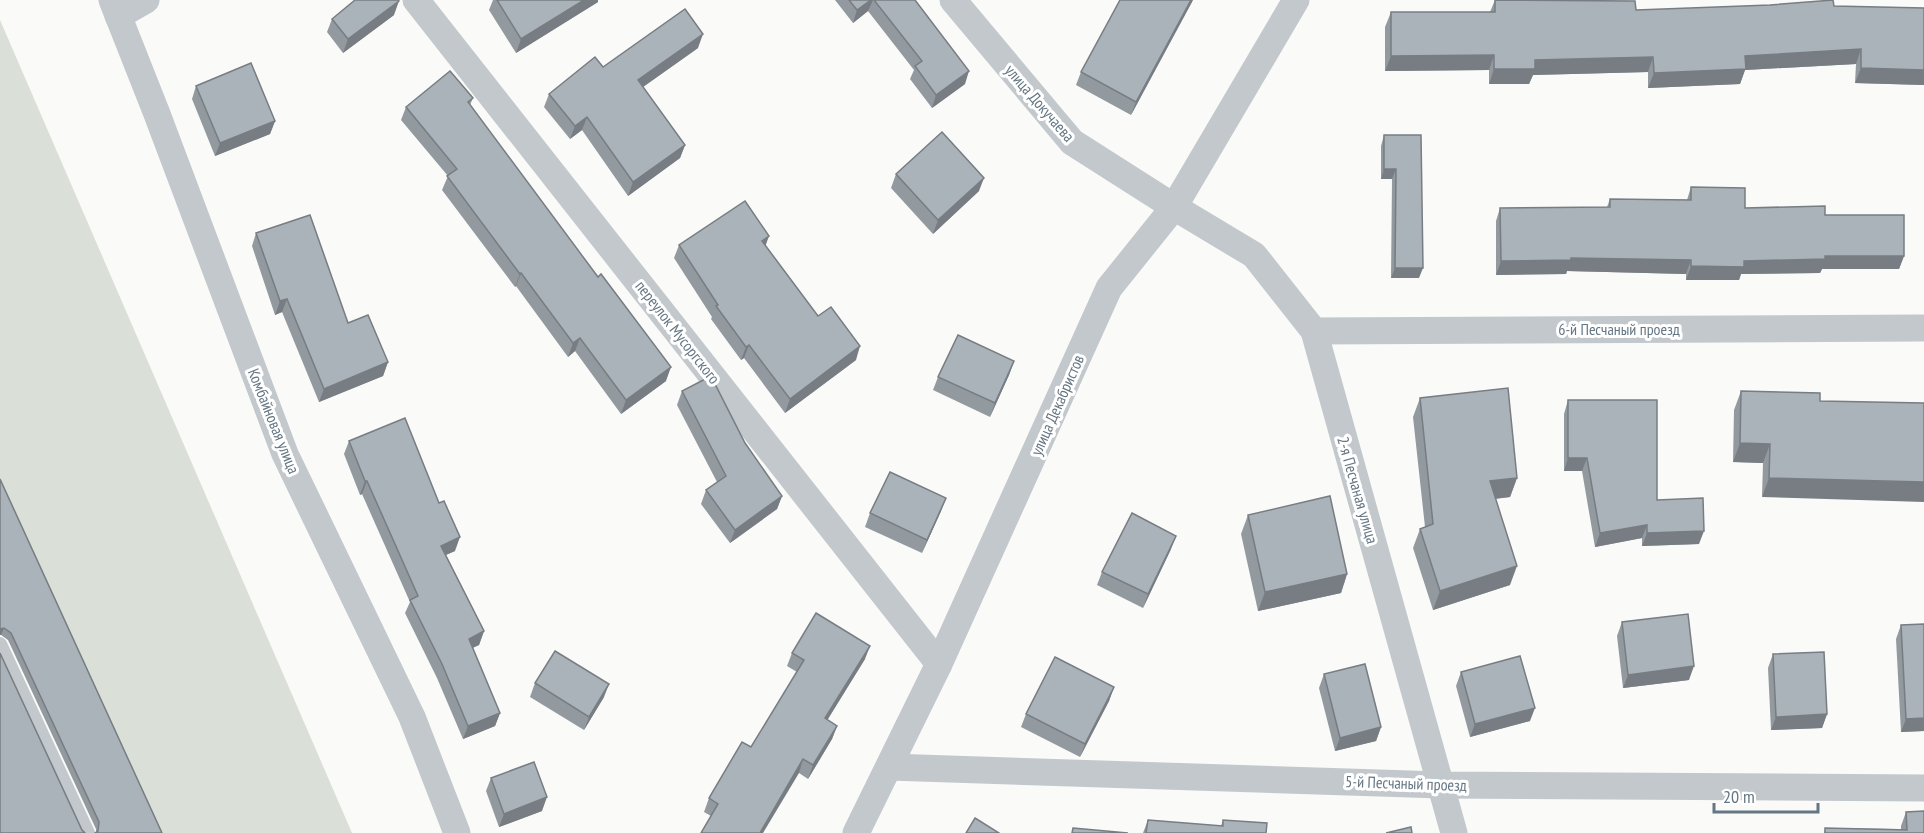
<svg xmlns="http://www.w3.org/2000/svg" width="1924" height="833" font-family="'PT Sans Narrow',sans-serif">
	<style>
		.green { fill: #dadfd7 }
		.lines { fill: none; stroke-linecap: round; stroke-linejoin: round }
		.lane { stroke: #c3c8cc; stroke-width: 14 }
		.street { stroke: #c3c8cc; stroke-width: 27 }
		.wall { fill: #929a9f }
		.shaded-wall { fill: #777d82 }
		.building { fill: #aab3b9; stroke: #777d82; stroke-width: 1.5 }
		.labels { text-anchor: middle; dominant-baseline: central; stroke-width: 6; stroke-linejoin: round; paint-order: stroke }
		.street-label { font-size: 16px; fill: #657683; stroke: #fff }
	</style>
	<rect width="100%" height="100%" fill="#fafaf8"/>
	<path class="green" d="M0 20 352 833H159L0 487Z"/>
	<g class="lines">
		<path class="lane" d="M0 644 88 833"/>
		<g class="street">
			<path d="M112 0 157 114 285 454 412 717 457 833"/>
			<path d="M416 0 939 664"/>
			<path d="M953 0 1072 142 1174 207 1254 255 1314 331 1454 833"/>
			<path d="M118 16 146 0"/>
			<path d="M1314 331 1924 328"/>
			<path d="M889 767 1441 785 1924 788"/>
			<path d="M856 833 939 664 1109 288 1174 207 1296 0"/>
		</g>
	</g>
	<g class="wall">
		<path d="M493 0H598V2L516 53 489 10Z"/>
		<path d="M835 0H915L965 84 932 108 910 79 914 70 868 11 853 23Z"/>
		<path d="M1193 0 1131 115 1076 85 1081 72Z"/>
		<path d="M1495 0 1636 10 1834 6 1924 8V85L1855 83 1856 64 1745 70 1740 84 1648 88V72L1533 75 1529 84H1489V70L1385 71V27L1391 12H1490Z"/>
		<path d="M394 15 343 53 327 32 332 19Z"/>
		<path d="M698 48 643 87 685 145 680 158 628 196 582 130 570 139 544 107 549 94 603 67Z"/>
		<path d="M196 86 275 121 270 134 215 156 192 99Z"/>
		<path d="M473 98 470 105 666 381 621 414 575 351 568 357 516 286 515 287 442 190 448 176 401 120 406 107Z"/>
		<path d="M1384 135H1421L1419 278H1391L1392 179H1381V146Z"/>
		<path d="M896 174 979 191 933 234 891 188Z"/>
		<path d="M1691 187 1745 208 1825 215 1904 256 1899 269H1822L1820 273 1741 274 1739 280H1686V274L1567 271 1566 274 1496 275V221L1500 208 1607 207 1610 199 1687 200Z"/>
		<path d="M256 233 388 362 383 376 319 402 282 312 275 315 252 246Z"/>
		<path d="M679 245 766 246 818 316 856 360 785 413 744 358 741 360 711 319 712 317 674 258Z"/>
		<path d="M1014 361 1009 375 990 417 933 390 938 377Z"/>
		<path d="M682 391 782 496 777 509 730 543 701 504 706 490 717 482 677 405Z"/>
		<path d="M1741 391 1820 401 1762 497 1763 463 1733 462 1734 410Z"/>
		<path d="M1420 398 1517 478 1510 497 1495 499 1510 585 1433 610 1413 548 1420 529 1425 527 1413 417Z"/>
		<path d="M1568 400 1657 500 1699 544 1642 546V538L1595 547 1582 471H1564V414Z"/>
		<path d="M349 441 455 551 446 555 484 631 479 645 472 648 500 713 495 726 463 739 437 678 405 613 410 602 362 494 360 495 344 454Z"/>
		<path d="M0 479 162 833H96V829L8 640 1 635H0Z"/>
		<path d="M941 511 922 553 865 527 870 513Z"/>
		<path d="M1248 515 1347 574 1341 593 1258 611 1241 534Z"/>
		<path d="M1171 549 1143 608 1097 585 1102 572Z"/>
		<path d="M1622 622 1689 680 1623 688 1617 636Z"/>
		<path d="M1924 624V731L1901 732 1896 639 1901 625Z"/>
		<path d="M792 653 865 659 827 720 837 726 832 739 808 779 799 773 711 816 704 812 709 798 751 747 797 672 787 666Z"/>
		<path d="M1773 654 1827 714 1822 728 1771 730 1768 668Z"/>
		<path d="M1461 672 1530 721 1470 737 1456 686Z"/>
		<path d="M1324 674 1381 727 1376 741 1335 751 1319 688Z"/>
		<path d="M535 683 604 697 584 730 530 697Z"/>
		<path d="M1114 687 1109 701 1080 757 1021 727 1026 714Z"/>
		<path d="M491 778 542 811 499 827 486 791Z"/>
		<path d="M1906 812 1924 833H1824L1825 828 1901 829V826Z"/>
		<path d="M1148 820 1221 826 1223 820 1266 833H1143Z"/>
	</g>
	<g class="shaded-wall">
		<path d="M584 0H598V2L516 53 521 39Z"/>
		<path d="M871 0H873L868 11 853 23 857 10Z"/>
		<path d="M1191 0H1193L1131 115 1136 102Z"/>
		<path d="M399 1 394 15 343 53 348 39Z"/>
		<path d="M703 34 698 48 633 94 638 80Z"/>
		<path d="M1861 49 1856 64 1745 70 1740 84 1648 88 1654 73 1745 56Z"/>
		<path d="M1494 55 1489 70 1385 71 1391 56Z"/>
		<path d="M1653 57 1648 72 1533 75 1529 84H1489L1494 69 1535 60Z"/>
		<path d="M1861 68 1924 70V85L1855 83Z"/>
		<path d="M969 71 965 84 932 108 936 95Z"/>
		<path d="M587 117 582 130 570 139 575 126Z"/>
		<path d="M275 121 270 134 215 156 220 143Z"/>
		<path d="M685 145 680 158 628 196 633 182Z"/>
		<path d="M1384 169H1396L1392 179H1381Z"/>
		<path d="M984 178 979 191 933 234 938 220Z"/>
		<path d="M769 236 764 250 762 241Z"/>
		<path d="M1825 256H1904L1899 269H1822L1820 273 1741 274 1739 280H1686L1691 266 1744 261Z"/>
		<path d="M1571 258 1691 260 1686 274 1567 271 1566 274 1496 275 1501 261Z"/>
		<path d="M1395 268H1423L1419 278H1391Z"/>
		<path d="M521 273 516 286 515 287 520 274Z"/>
		<path d="M287 299 282 312 275 315 280 301Z"/>
		<path d="M580 338 575 351 568 357 573 343Z"/>
		<path d="M749 345 744 358 741 360 746 347Z"/>
		<path d="M860 346 856 360 785 413 790 399Z"/>
		<path d="M1014 361 1009 375 990 417 995 403Z"/>
		<path d="M388 362 383 376 319 402 324 389Z"/>
		<path d="M671 367 666 381 621 414 626 400Z"/>
		<path d="M1740 443 1770 444 1763 463 1733 462Z"/>
		<path d="M1568 458H1587L1582 471H1564Z"/>
		<path d="M1517 478 1510 497 1483 500 1490 481Z"/>
		<path d="M1769 478 1924 482V502L1762 497Z"/>
		<path d="M365 481H367L362 494 360 495Z"/>
		<path d="M782 496 777 509 730 543 735 530Z"/>
		<path d="M946 498 941 511 922 553 927 540Z"/>
		<path d="M1647 525 1642 538 1595 547 1600 533Z"/>
		<path d="M1704 531 1699 544 1642 546 1647 533Z"/>
		<path d="M1176 536 1171 549 1143 608 1148 594Z"/>
		<path d="M460 537 455 551 436 559 441 546Z"/>
		<path d="M1517 566 1510 585 1433 610 1440 591Z"/>
		<path d="M1347 574 1341 593 1258 611 1265 592Z"/>
		<path d="M4 628 1 635H0V629Z"/>
		<path d="M484 631 479 645 464 652 469 639Z"/>
		<path d="M870 646 865 659 820 732 825 718Z"/>
		<path d="M1694 666 1689 680 1623 688 1628 675Z"/>
		<path d="M609 684 604 697 584 730 589 717Z"/>
		<path d="M1114 687 1109 701 1080 757 1085 744Z"/>
		<path d="M1535 708 1530 721 1470 737 1475 724Z"/>
		<path d="M500 713 495 726 463 739 468 726Z"/>
		<path d="M1827 714 1822 728 1771 730 1776 717Z"/>
		<path d="M1924 718V731L1901 732 1906 719Z"/>
		<path d="M837 726 832 739 808 779 813 765Z"/>
		<path d="M1381 727 1376 741 1335 751 1340 738Z"/>
		<path d="M803 759 799 773 763 833H760Z"/>
		<path d="M547 797 542 811 499 827 504 814Z"/>
	</g>
	<g class="building">
		<path d="M355 0H398L399 1 348 39 332 19Z"/>
		<path d="M497 0H584L521 39Z"/>
		<path d="M849 0H871L857 10Z"/>
		<path d="M874 0H915L969 71 936 95 915 66 922 61Z"/>
		<path d="M1120 0H1191L1136 102 1081 72Z"/>
		<path d="M1495 0 1635 1 1636 10 1770 5 1833 0 1834 6 1924 8V70L1861 68V49L1745 56 1746 69 1654 73 1653 57 1535 60V69H1494V55L1391 56V12H1495Z"/>
		<path d="M685 9 703 34 638 80 685 145 633 182 587 117 575 126 549 94 595 57 603 67Z"/>
		<path d="M251 63 275 121 220 143 196 86Z"/>
		<path d="M450 71 473 98 468 102 598 277 601 274 671 367 626 400 580 338 573 343 521 273 520 274 447 176 457 169 406 107Z"/>
		<path d="M942 132 984 178 938 220 896 174Z"/>
		<path d="M1384 135H1421L1423 268H1395L1396 169H1384Z"/>
		<path d="M1691 187 1745 188V208L1825 206V215H1904V256H1825V259L1744 261V267L1691 266V260L1571 258V260L1501 261 1500 208 1610 207V199L1691 200Z"/>
		<path d="M745 201 769 236 762 241 818 316 831 307 860 346 790 399 749 345 746 347 716 306 718 305 679 245Z"/>
		<path d="M310 215 348 323 368 315 388 362 324 389 287 299 280 301 256 233Z"/>
		<path d="M958 335 1014 361 995 403 938 377Z"/>
		<path d="M709 377 716 386 745 443 782 496 735 530 706 490 726 476 682 391Z"/>
		<path d="M1508 388 1517 478 1490 481 1517 566 1440 591 1420 529 1433 524 1420 398Z"/>
		<path d="M1741 391 1820 393V401L1924 403V482L1769 478 1770 444 1740 443Z"/>
		<path d="M1568 400H1657V500L1703 498 1704 531 1647 533V525L1600 533 1587 458H1568Z"/>
		<path d="M405 418 439 503 444 501 460 537 441 546 484 631 469 639 500 713 468 726 442 664 410 600 418 596 367 481H365L349 441Z"/>
		<path d="M890 472 946 498 927 540 870 513Z"/>
		<path d="M0 479 162 833H95L98 831 99 822 11 633 4 628 0 629Z"/>
		<path d="M1330 496 1347 574 1265 592 1248 515Z"/>
		<path d="M1132 513 1176 536 1148 594 1102 572Z"/>
		<path d="M816 613 870 646 825 718 837 726 813 765 803 759 760 833H701L718 804 709 798 742 742 751 747 804 660 792 653Z"/>
		<path d="M1688 614 1694 666 1628 675 1622 622Z"/>
		<path d="M1924 624V718L1906 719 1901 625Z"/>
		<path d="M555 651 609 684 589 717 535 683Z"/>
		<path d="M1824 652 1827 714 1776 717 1773 654Z"/>
		<path d="M0 653 82 830 85 833H0Z"/>
		<path d="M1520 656 1535 708 1475 724 1461 672Z"/>
		<path d="M1055 657 1114 687 1085 744 1026 714Z"/>
		<path d="M1365 664 1381 727 1340 738 1324 674Z"/>
		<path d="M534 762 547 797 504 814 491 778Z"/>
		<path d="M1924 811V833H1825V828L1907 830 1906 812Z"/>
		<path d="M975 818 999 833H966Z"/>
		<path d="M1148 820 1223 826V820L1267 823 1266 833H1146Z"/>
		<path d="M1411 827 1412 833H1386Z"/>
		<path d="M1073 828 1128 833H1072Z"/>
	</g>
	<g class="labels">
		<g class="street-label">
			<text transform="translate(1040 103) rotate(49)">улица Докучаева</text>
			<text x="1619" y="329">6-й Песчаный проезд</text>
			<text transform="translate(678 332) rotate(52)">переулок Мусоргского</text>
			<text transform="translate(1057 405) rotate(-66)">улица Декабристов</text>
			<text transform="translate(274 421) rotate(68)">Комбайновая улица</text>
			<text transform="translate(1358 490) rotate(74)">2-я Песчаная улица</text>
			<text transform="translate(1406 783) rotate(2)">5-й Песчаный проезд</text>
		</g>
	</g>
	<path d="M1714 803v9h104v-9" fill="none" stroke="#657683" stroke-width="3"/>
	<text x="1723" y="803" font-size="18" fill="#657683" stroke="#ffffff" stroke-width="4.5" paint-order="stroke">20 m</text>
</svg>
